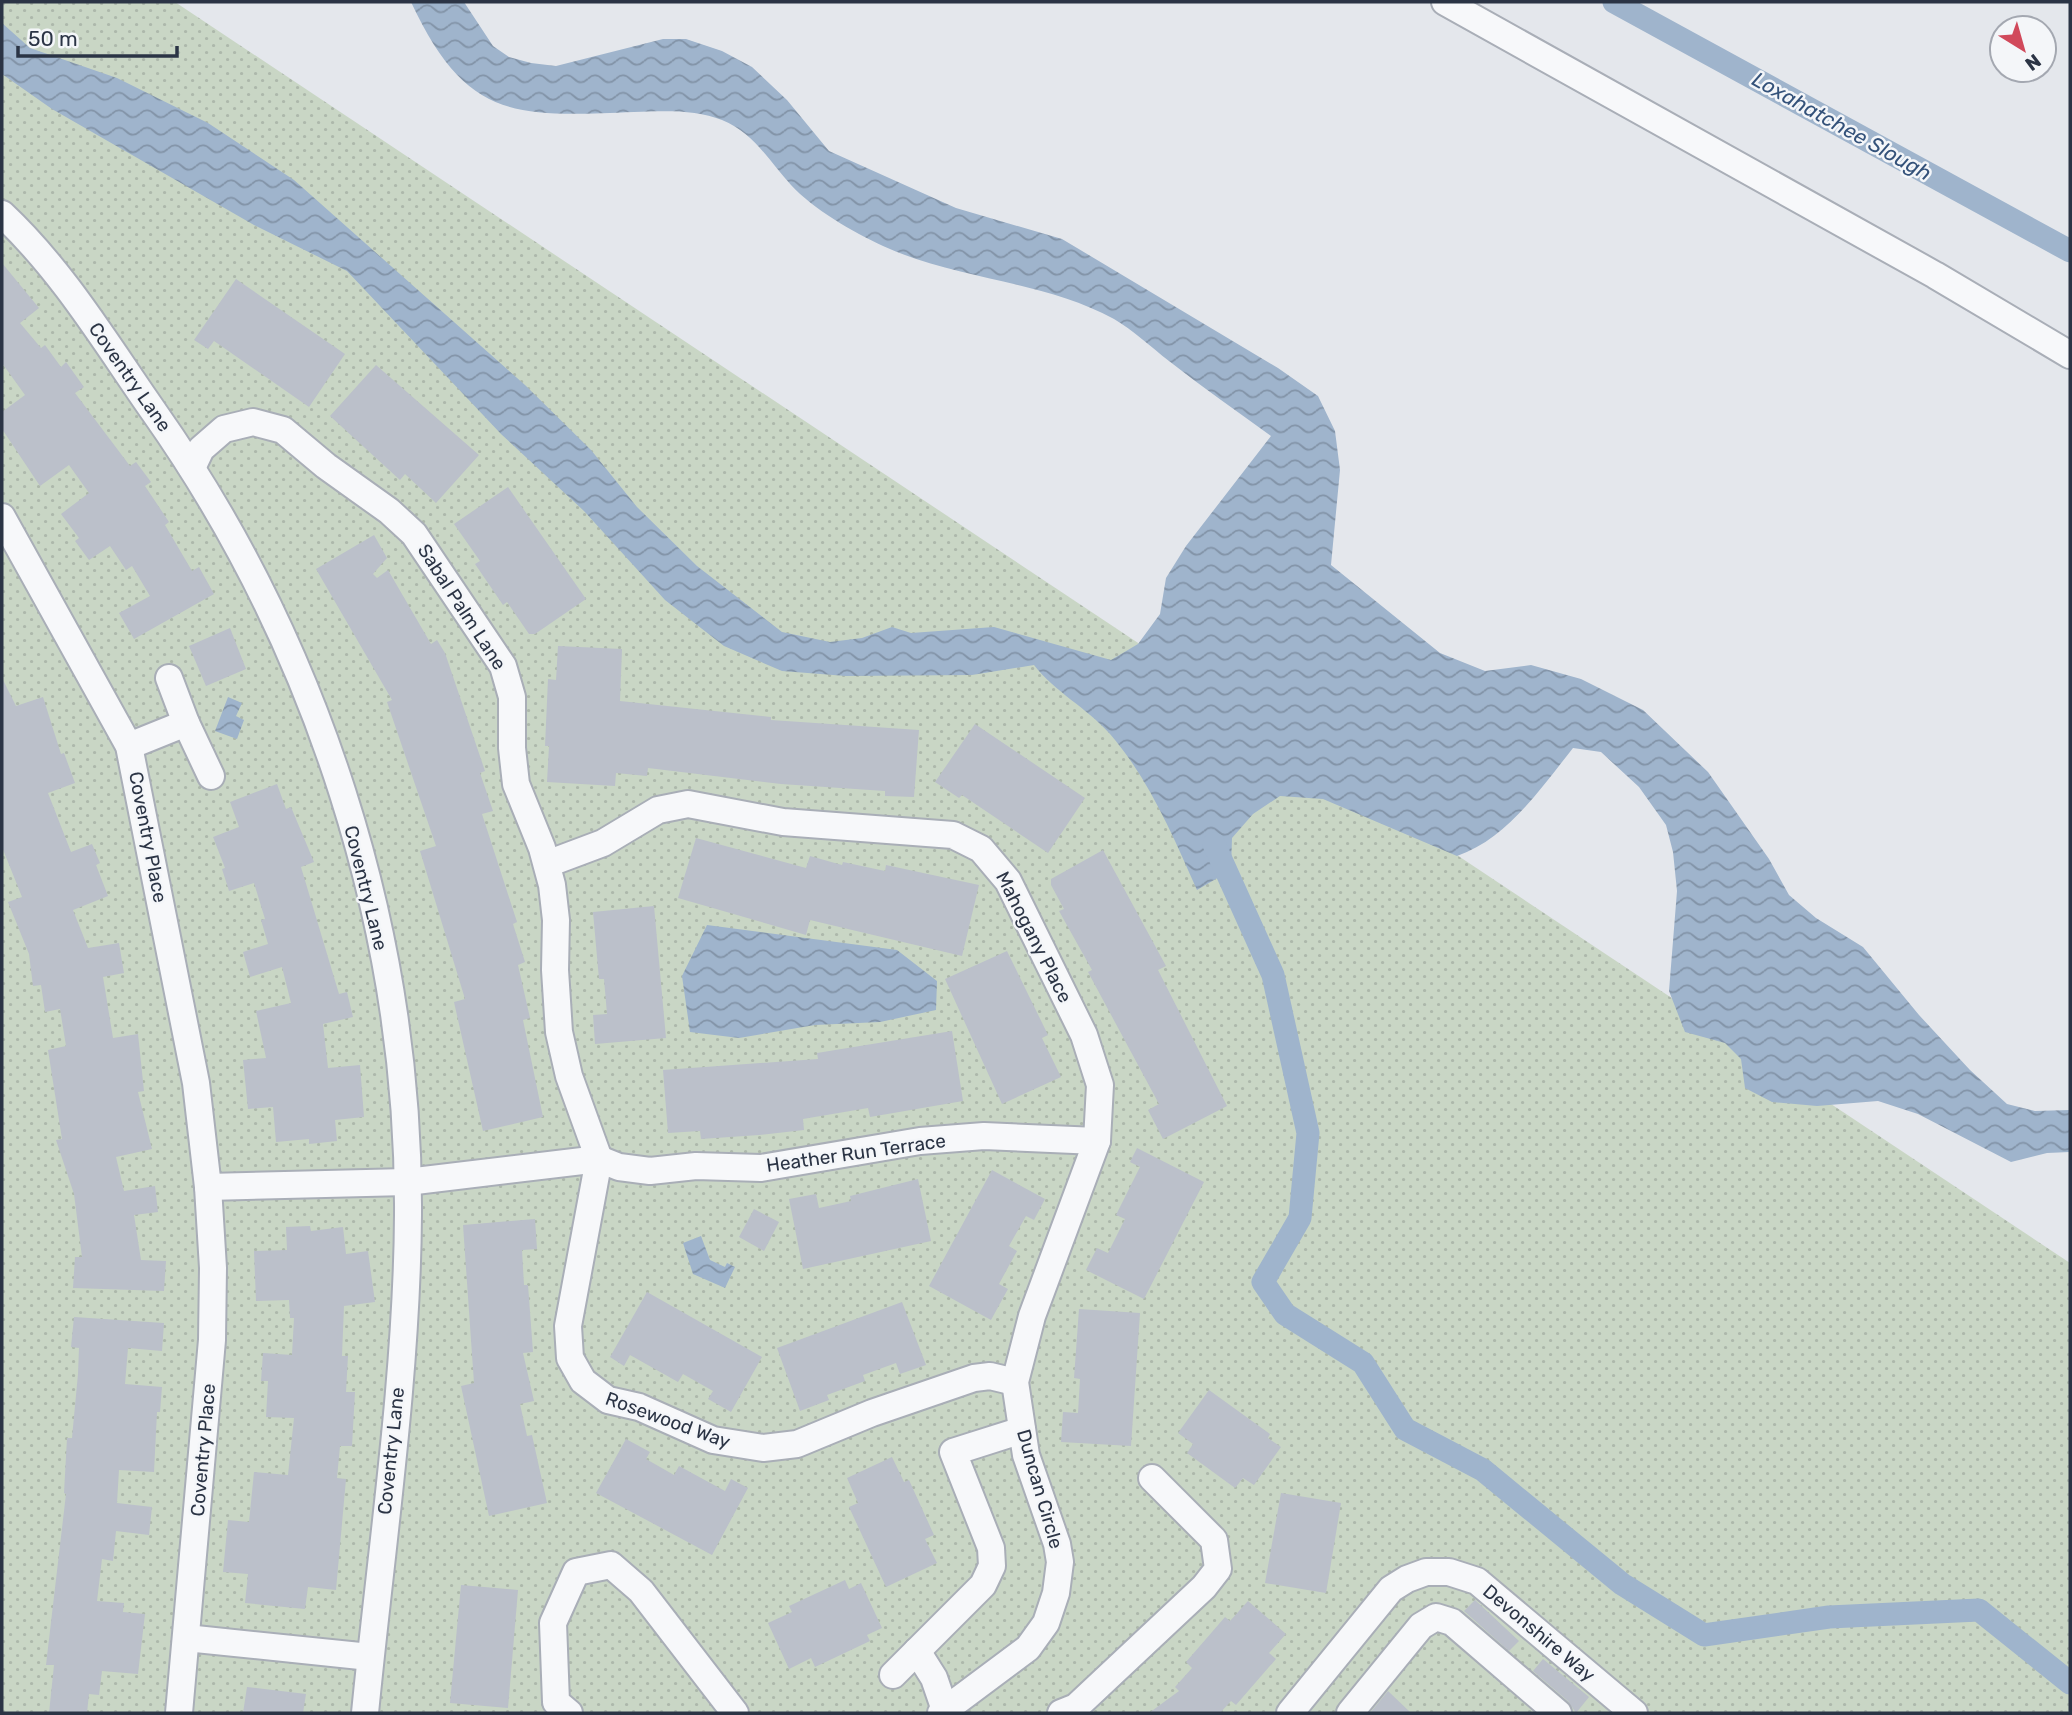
<svg xmlns="http://www.w3.org/2000/svg" width="2072" height="1715" font-family="Rubik,sans-serif">
	<style>
		.grass { fill: url(#grass-dots) }
		.water { fill: url(#water-waves) }
		.lines { fill: none; stroke-linecap: round; stroke-linejoin: round }
		.canal { stroke: #9fb4cc; stroke-width: 23 }
		.building { fill: #bbc0ca }
		.minor-casing { stroke: #a9aeb7; stroke-width: 30 }
		.minor { stroke: #f7f8fa; stroke-width: 26 }
		.labels { text-anchor: middle; dominant-baseline: central; stroke-width: 5; stroke-linejoin: round; paint-order: stroke }
		.street-label { font-size: 19px; fill: #2b3445; stroke: #f4f6f9 }
		.water-label { font-size: 21px; font-style: italic; fill: #34527a; stroke: #f4f6f9 }
	</style>
	<defs>
		<pattern id="grass-dots" width="8" height="8" patternUnits="userSpaceOnUse" patternTransform="scale(1.75)"><rect width="8" height="8" fill="#c9d6c5"/><path d="M2 2h.1M6 6h.1" fill="none" stroke="#adb8ab" stroke-width="1.8" stroke-linecap="round"/></pattern>
		<pattern id="water-waves" width="16" height="10" patternUnits="userSpaceOnUse" patternTransform="scale(1.75)"><rect width="16" height="10" fill="#9fb4cc"/><path d="M0 5q4-4 8 0t8 0" fill="none" stroke="#8293a7"/></pattern>
	</defs>
	<rect width="100%" height="100%" fill="#e4e7ec"/>
	<path class="grass" d="M2 2H175L2070 1263V1713H2Z"/>
	<g class="water">
		<path d="M411 2H464L493 46 509 57 531 63 556 66 663 39H686L722 51 752 67 787 100 829 151 956 208 1062 239 1278 368 1318 396 1335 431 1340 470 1331 565 1440 653 1485 671 1531 665 1581 679 1643 710 1708 772 1769 859 1789 895 1816 918 1863 947 1919 1015 1970 1070 2007 1104 2035 1111 2070 1110V1152L2047 1153 2011 1162 1918 1114 1878 1101 1817 1106 1772 1102 1745 1088 1741 1059 1725 1043 1685 1032 1669 991 1677 891 1673 852 1666 825 1639 787 1601 752 1573 748C1541 788 1507 839 1457 856L1323 799 1280 796 1253 814 1232 838 1231 870 1197 890C1173 836 1149 779 1110 734 1087 708 1055 692 1034 665L972 675 846 676 782 671 724 646 665 600 584 511 501 434 347 271 254 225 52 109 2 74V23L30 48 117 78 208 123 294 180 525 385 591 450 637 507 697 566 782 632 830 642 862 638 892 627 911 633 994 627 1111 660 1138 644 1160 614 1166 578 1186 546 1271 436C1237 411 1202 387 1169 361 1151 347 1133 330 1114 319 1042 280 957 280 883 246 853 232 813 209 791 185 768 160 755 134 722 120 696 109 662 111 634 112 515 117 466 120 411 2Z"/>
		<path d="M228 697 242 703 236 716 244 720 237 739 215 731Z"/>
		<path d="M707 925 897 950 937 981 936 1010 880 1022 815 1025 739 1038 690 1032 682 976Z"/>
		<path d="M701 1236 710 1260 725 1267 727 1263 735 1267 725 1288 693 1274 683 1243Z"/>
	</g>
	<g class="lines">
		<g class="canal">
			<path d="M1614 2 2070 251"/>
			<path d="M1214 844 1273 975 1308 1133 1300 1218 1263 1282 1285 1314 1363 1363 1405 1429 1483 1470 1622 1584 1704 1635 1829 1617 1979 1610 2070 1683"/>
		</g>
	</g>
	<g class="building">
		<path d="M2 263 39 308 20 323 41 348 45 345 61 367 66 362 84 387 75 393 130 466 136 462 151 482 145 486 169 522 165 525 192 571 199 567 214 594 134 639 119 613 150 596 132 566 126 570 110 546 89 560 75 541 79 538 61 514 89 493 69 465 40 486 2 429V412L25 395 2 363Z"/>
		<path d="M236 279 345 354 309 407 214 341 208 349 194 340Z"/>
		<path d="M376 365 479 455 436 503 405 474 400 480 330 416Z"/>
		<path d="M508 487 586 599 535 634H529L507 602 503 605 475 564 480 561 454 524Z"/>
		<path d="M374 535 387 558 373 574 377 578 388 570 431 644 437 640 445 653 485 771 480 773 493 811 482 814 517 922 513 924 525 962 518 965 530 1018 523 1020 543 1117 483 1131 454 1002 465 999 420 851 436 846 387 702 392 700 316 569Z"/>
		<path d="M230 628 246 669 206 686 189 646Z"/>
		<path d="M558 646 622 649 620 701 771 717V720L919 730 914 797 885 796V791L781 784 648 768 647 776 616 773 615 786 547 782 549 746H545L548 679 556 680Z"/>
		<path d="M2 678 16 706 43 697 61 754 64 753 75 783 48 793 71 852 92 844 100 863 96 865 108 896 73 910 88 948 119 943 124 973 103 977 113 1038 138 1034 144 1091 138 1092 152 1149 116 1157 124 1191 155 1186 158 1212 134 1215 141 1260 166 1261 164 1291 73 1288 75 1257H82L74 1194 56 1140 62 1139 48 1050 66 1046 60 1009 45 1012 41 985 33 986 29 954 8 902 22 897 2 847Z"/>
		<path d="M975 724 1085 798 1048 853 962 795 959 798 935 782Z"/>
		<path d="M277 784 286 809 291 807 314 862 301 867 339 994 347 992 353 1017 323 1024 328 1068 360 1065 364 1117 335 1120 337 1141 309 1144V1139L276 1142 273 1107 248 1109 243 1060 266 1058 256 1011 291 1003 282 967 250 977 243 952 268 944 261 920 265 919 254 883 229 891 222 869 225 868 213 837 239 827 230 802Z"/>
		<path d="M696 838 806 868 810 856 842 865 843 862 885 871 886 865 979 885 962 956 810 920 806 935 678 898Z"/>
		<path d="M1103 850 1166 966 1158 970 1227 1106 1163 1139 1148 1110 1159 1104 1088 972 1092 970 1059 911 1064 909 1051 885V879Z"/>
		<path d="M654 906 666 1038 595 1044 593 1015 607 1014 604 979H599L593 912Z"/>
		<path d="M1007 951 1048 1035 1042 1038 1061 1077 1002 1104 945 979Z"/>
		<path d="M952 1031 963 1101 870 1117 868 1108 803 1119 804 1130 759 1135 701 1139 700 1131 668 1133 663 1070 818 1059 817 1053Z"/>
		<path d="M1137 1148 1204 1182 1144 1299 1086 1270 1097 1248 1108 1253 1125 1219 1116 1215 1140 1167 1130 1162Z"/>
		<path d="M992 1170 1045 1199 1034 1220 1026 1216 1009 1246 1017 1251 999 1284 1008 1289 991 1320 929 1286Z"/>
		<path d="M918 1179 931 1241 803 1269 789 1199 816 1194 819 1208 851 1201 850 1196Z"/>
		<path d="M754 1209 779 1222 764 1251 739 1237Z"/>
		<path d="M535 1219 537 1249 522 1250 524 1285H528L533 1352 523 1353 534 1401 520 1404 527 1436 532 1435 547 1503 489 1516 461 1386 474 1383 463 1225Z"/>
		<path d="M310 1226 311 1231 343 1227 346 1254 368 1251 375 1302 344 1306 342 1356H348L346 1392H355L352 1446H340L337 1478 346 1479 336 1590 308 1587 305 1609 245 1603 248 1574 223 1572 228 1520 249 1522 254 1472 288 1475 294 1418 266 1417 268 1381H261L263 1353 292 1355 294 1318H290L289 1300 256 1301 254 1251 287 1250 286 1227Z"/>
		<path d="M647 1292 762 1357 731 1412 708 1399 713 1391 683 1374 678 1382 630 1355 624 1366 610 1357Z"/>
		<path d="M902 1302 926 1365 900 1374 896 1363 863 1375 865 1381 827 1395 829 1400 800 1411 777 1348Z"/>
		<path d="M1079 1309 1140 1313 1131 1446 1061 1442 1063 1412 1078 1413 1080 1379 1074 1378Z"/>
		<path d="M74 1317 164 1323 162 1351 128 1348 125 1384 162 1387 160 1412H157L154 1472 119 1470 117 1503 152 1507 149 1535 116 1531 113 1561 102 1559 97 1601 124 1603 123 1612 145 1614 138 1674 102 1671 99 1695 89 1694 87 1713H49L54 1665H46L66 1494 64 1493 67 1438H72L78 1374 79 1348 71 1347Z"/>
		<path d="M1209 1390 1270 1434 1268 1438 1281 1447 1254 1485 1243 1478 1235 1488 1187 1453 1193 1444 1178 1433Z"/>
		<path d="M626 1439 650 1452 646 1459 674 1475 679 1466 725 1491 731 1479 748 1488 712 1555 596 1493Z"/>
		<path d="M892 1457 904 1482 909 1480 934 1535 925 1539 937 1563 886 1587 849 1507 858 1503 847 1478Z"/>
		<path d="M1281 1493 1341 1503 1326 1593 1265 1583Z"/>
		<path d="M845 1580 849 1589 861 1583 882 1628 867 1635 870 1641 815 1667 811 1658 789 1669 768 1623 792 1612 789 1606Z"/>
		<path d="M461 1585 518 1590 508 1708 450 1703Z"/>
		<path d="M1475 1600 1519 1641 1509 1651 1464 1611Z"/>
		<path d="M1248 1601 1286 1634 1269 1653 1276 1659 1236 1705 1231 1701 1220 1713H1149L1179 1691 1175 1687 1192 1668 1186 1662 1225 1617 1230 1621Z"/>
		<path d="M1543 1659 1589 1697 1576 1713 1568 1701 1533 1671Z"/>
		<path d="M247 1687 306 1694 303 1713H243Z"/>
		<path d="M1388 1691 1411 1713H1370Z"/>
	</g>
	<g class="lines">
		<defs>
			<g id="minor">
				<path d="M1445 2 1935 275 2070 355"/>
				<path d="M2 214C63 271 107 345 154 412 317 643 410 931 408 1215 407 1378 381 1550 365 1713"/>
				<path d="M192 468 201 449 224 429 253 422 283 430 326 466 389 511 414 534 503 666 512 697V748L516 784 542 848 552 885 556 920 555 970 559 1032 569 1076 599 1159 568 1326 570 1358 583 1381 608 1400 639 1407 713 1440 763 1448 797 1444 872 1413 974 1378 990 1376 1015 1382"/>
				<path d="M2 517 129 746 196 1083 208 1187 213 1268 212 1340 179 1713"/>
				<path d="M186 723 211 776"/>
				<path d="M129 746 186 723 169 678"/>
				<path d="M547 864 603 843 658 810 688 804 783 822 953 835 981 849 1008 881 1084 1035 1100 1085 1097 1141 1032 1316 1015 1382 1026 1455 1057 1544 1060 1562 1056 1593 1046 1623 1028 1648 941 1713"/>
				<path d="M208 1187 407 1182 599 1159 619 1167 650 1171 696 1166 761 1168 920 1141 984 1136 1097 1141"/>
				<path d="M186 1638 370 1657"/>
				<path d="M917 1651 934 1678 945 1710"/>
				<path d="M893 1675 983 1585 992 1566 991 1548 953 1452 1022 1430"/>
				<path d="M569 1713 556 1702 553 1623 576 1572 611 1565 641 1591 735 1713"/>
				<path d="M1061 1713 1076 1707 1204 1587 1218 1569 1214 1540 1152 1478"/>
				<path d="M1290 1713 1391 1589 1407 1579 1426 1572H1449L1477 1581 1634 1713"/>
				<path d="M1350 1713 1421 1626 1436 1617 1452 1622 1558 1713"/>
			</g>
		</defs>
		<use href="#minor" class="minor-casing"/>
		<use href="#minor" class="minor"/>
	</g>
	<g class="labels">
		<g class="street-label">
			<text transform="translate(130 377) rotate(55)">Coventry Lane</text>
			<text transform="translate(462 607) rotate(57)">Sabal Palm Lane</text>
			<text transform="translate(148 837) rotate(79)">Coventry Place</text>
			<text transform="translate(366 888) rotate(76)">Coventry Lane</text>
			<text transform="translate(1034 937) rotate(63)">Mahogany Place</text>
			<text transform="translate(856 1153) rotate(-8)">Heather Run Terrace</text>
			<text transform="translate(668 1420) rotate(20)">Rosewood Way</text>
			<text transform="translate(203 1450) rotate(-85)">Coventry Place</text>
			<text transform="translate(391 1451) rotate(-84)">Coventry Lane</text>
			<text transform="translate(1040 1489) rotate(74)">Duncan Circle</text>
			<text transform="translate(1539 1633) rotate(40)">Devonshire Way</text>
		</g>
		<g class="water-label">
			<text transform="translate(1842 126) rotate(29)">Loxahatchee Slough</text>
		</g>
	</g>
	<rect width="2072" height="1715" fill="none" stroke="#2b3445" stroke-width="7"/>
	<g transform="translate(2023 49) rotate(143)"><circle r="33" fill="#f4f6f9" stroke="#a4a8b1" stroke-width="2"/>
	<path d="M0-5L12 26L0 18L-12 26Z" fill="#d1495b"/>
	<text y="-10" font-size="19" font-weight="bold" text-anchor="middle" fill="#2b3445">N</text>
	</g>
	<path d="M18 46v10h159v-10" fill="none" stroke="#2b3445" stroke-width="3.5"/>
	<text x="28" y="46" font-size="21" fill="#2b3445" stroke="#f4f6f9" stroke-width="5" paint-order="stroke">50 m</text>
</svg>
